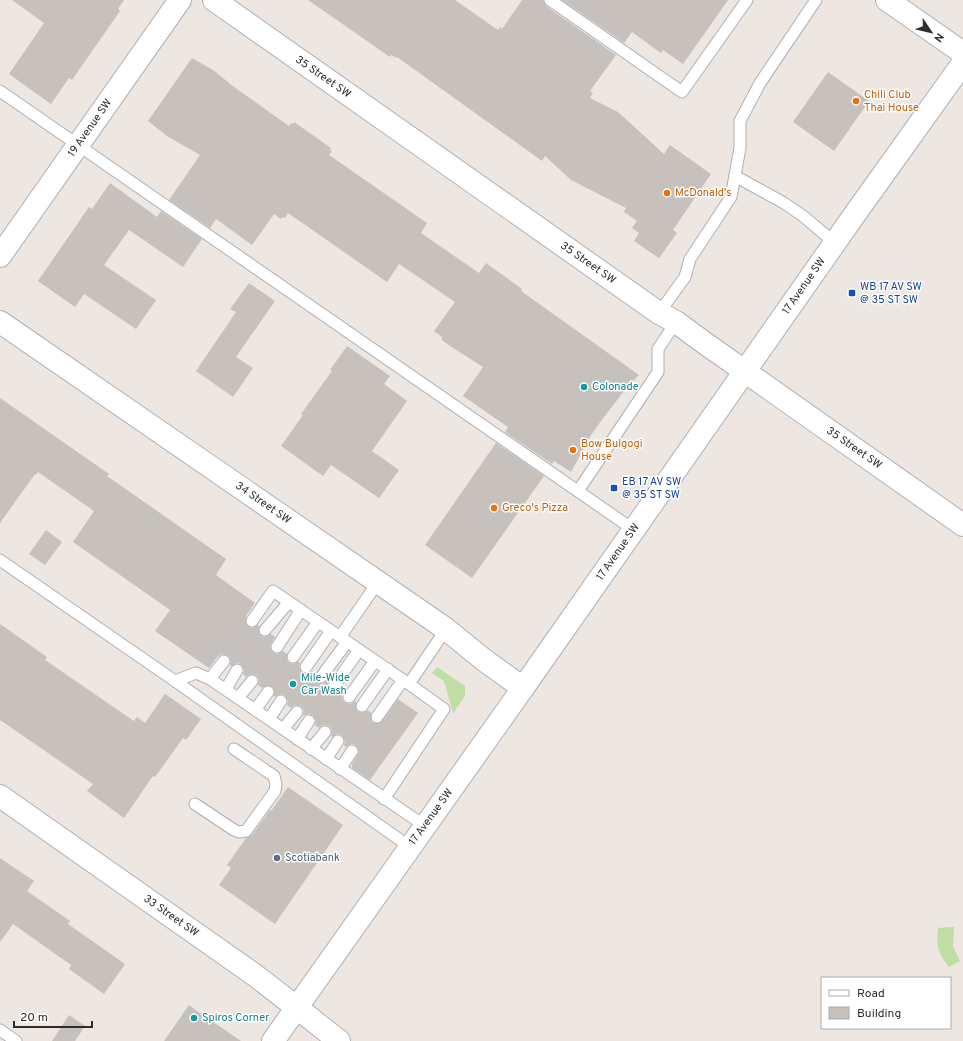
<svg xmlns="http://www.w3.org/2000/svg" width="963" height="1041" font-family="Overpass,sans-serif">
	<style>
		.green { fill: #bfdda4 }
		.building { fill: #c6c1bc }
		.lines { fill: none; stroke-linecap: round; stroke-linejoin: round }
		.lane-casing { stroke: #adb1b7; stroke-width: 13 }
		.street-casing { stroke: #adb1b7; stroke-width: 24 }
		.secondary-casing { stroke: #adb1b7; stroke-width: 24 }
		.lane { stroke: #fff; stroke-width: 11 }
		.street { stroke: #fff; stroke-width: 22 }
		.secondary { stroke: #fff; stroke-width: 22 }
		.food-dot { fill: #e8710a; stroke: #fff; stroke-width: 1.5 }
		.transit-dot { fill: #1a4fb4; stroke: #fff; stroke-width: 1.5 }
		.culture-dot { fill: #0f9aa8; stroke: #fff; stroke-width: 1.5 }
		.service-dot { fill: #5c6f8a; stroke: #fff; stroke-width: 1.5 }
		.labels { text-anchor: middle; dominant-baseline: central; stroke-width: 3; stroke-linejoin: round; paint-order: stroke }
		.street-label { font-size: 11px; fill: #2d2d2d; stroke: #fff }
		.food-label { font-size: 11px; fill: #c56008; stroke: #fff; text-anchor: start }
		.transit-label { font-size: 11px; fill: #164399; stroke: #fff; text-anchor: start }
		.culture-label { font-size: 11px; fill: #0d838f; stroke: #fff; text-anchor: start }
		.service-label { font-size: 11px; fill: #4e5e75; stroke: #fff; text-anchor: start }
	</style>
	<rect width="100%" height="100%" fill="#ede6e1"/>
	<g class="green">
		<path d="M437 667 465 686V696L453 713 444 681 432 673Z"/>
		<path d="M954 927 953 946 960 961 949 967C938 952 936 947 938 928Z"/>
	</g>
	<g class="building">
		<path d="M12 0H124L118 9 120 11 72 80 69 78 51 104 9 74 44 23Z"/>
		<path d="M308 0H455L498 30 500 27 502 29 522 0H543L546 6 616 55 590 91 593 93 590 98 618 112 664 154 670 145 711 174 673 230 677 233 659 258 634 241 639 233 632 228 637 221 624 212 626 208 571 180 545 156 542 161 397 57V58L391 55 390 57Z"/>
		<path d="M562 0H728L683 64 663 50 661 53 632 32 624 43Z"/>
		<path d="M192 58 213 70 234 87 289 126 291 123 293 124 294 122 331 148 330 150 332 151 329 155 427 223 421 233 479 273 486 263 522 289 521 291 639 375 624 391 601 421 591 435 571 472 554 461 552 464 505 432 508 427 463 396 483 367 450 346 442 340V337L434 331 455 302 399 264 387 282 288 213 285 218 283 217 281 219 274 214 252 245 216 219 210 228 169 200 200 155 167 136 148 121Z"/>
		<path d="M828 72 869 101 834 151 793 122Z"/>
		<path d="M110 183 157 217 161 211 202 239 183 267 129 230 104 265 156 300 136 329 84 294 75 307 38 281 89 207 92 209Z"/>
		<path d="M249 283 275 301 236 357 253 368 233 397 196 371 236 312 230 309Z"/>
		<path d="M347 346 390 376 384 384 407 401 372 451 399 470 379 498 331 465 323 476 281 446 303 415 301 414 332 371 330 370Z"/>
		<path d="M0 398 109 474 107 476 226 559 216 575 255 603 246 616V624L251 628 255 627 258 625 259 626V633L263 637 268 636 271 634 275 637 270 646 273 653 277 654 283 651 287 654V660L289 663 293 664 298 661 300 663 299 667 302 672 306 674 312 671 315 673 314 679 317 683 323 684 327 681 328 682V689L330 691 334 693 339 690 343 693 342 699 345 703 351 704 355 701 356 702V709L358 712H365L368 710 371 713V720L373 723H380L382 721 398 699 418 713 370 780 352 768V764L359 752 356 745 352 744 346 747 344 745 345 741 342 735 338 734 332 737 331 736 332 730 329 726 323 725 319 728 315 725 316 721 313 715 309 714 303 716 304 710 301 706 295 705 291 708 287 705 288 701 285 695 281 694 275 697 274 696V690L272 686H266L262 688 258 685 259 679 256 675 250 674 246 677 243 674 244 670 241 664 237 663 231 666 230 665 231 662 229 656 222 654 218 656 209 668 155 631 170 610 73 542 94 511 38 472 36 475 35 474 0 523Z"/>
		<path d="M496 443 544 476 472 578 425 545Z"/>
		<path d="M46 530 62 542 45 565 29 554Z"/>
		<path d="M0 624 47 657 45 660 134 721 137 717 145 723 165 694 201 719 186 740 183 738 155 777 153 776 124 818 87 791 93 784 0 720Z"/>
		<path d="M288 787 343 825 275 924 219 885 231 868 227 865 246 838 252 835 270 810 271 811Z"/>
		<path d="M0 858 34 881 27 891 70 921 68 924 125 964 104 994 69 969 71 965 13 924 0 942Z"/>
		<path d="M189 1005 197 1011 241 1041H164Z"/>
		<path d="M69 1015 85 1026 75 1041H52Z"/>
	</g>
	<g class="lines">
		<defs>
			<g id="lane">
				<path d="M550 0 682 92 747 0"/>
				<path d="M0 91 634 530"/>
				<path d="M735 176 784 203 803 216 835 243"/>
				<path d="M659 313 685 277 690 259 731 197 740 148V121L760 83 816 0"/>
				<path d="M578 491 658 372V349L676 322"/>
				<path d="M0 560 175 681 410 847"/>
				<path d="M252 621 273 591 409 684 446 629"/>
				<path d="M265 630 289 602"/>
				<path d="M340 637 378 582"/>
				<path d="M277 647 301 610"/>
				<path d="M293 657 318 622"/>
				<path d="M306 667 331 631"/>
				<path d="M321 677 347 642"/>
				<path d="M210 679 224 661"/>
				<path d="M175 681 196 673 210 679 425 826"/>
				<path d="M334 686 359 650"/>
				<path d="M226 689 237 670"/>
				<path d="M349 697 375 661"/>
				<path d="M238 698 252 681"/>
				<path d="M362 706 388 669"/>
				<path d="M255 710 268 692"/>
				<path d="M377 717 403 680"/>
				<path d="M269 719 281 701"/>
				<path d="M283 729 297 712"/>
				<path d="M297 739 309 721"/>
				<path d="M311 749 325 732"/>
				<path d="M326 759 338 741"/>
				<path d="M340 769 352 751"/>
				<path d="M384 799 444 709 409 684"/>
				<path d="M195 804 234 830 239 832 246 831 275 791 276 784 274 776 234 749"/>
				<path d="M0 1030 16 1041"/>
			</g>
			<g id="street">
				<path d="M214 0 659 313 676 322 706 344 963 525"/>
				<path d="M887 0 963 53"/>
				<path d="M0 256 180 0"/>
				<path d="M0 322 446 629 484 660 523 688"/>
				<path d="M0 796 256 976 296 1007"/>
			</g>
			<g id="secondary">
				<path d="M296 1007 339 1041"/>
				<path d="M273 1041 523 688 855 214 963 63"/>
			</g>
		</defs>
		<use href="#lane" class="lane-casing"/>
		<use href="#street" class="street-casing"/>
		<use href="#secondary" class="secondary-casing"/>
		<use href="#lane" class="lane"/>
		<use href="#street" class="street"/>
		<use href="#secondary" class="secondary"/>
	</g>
	<g class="food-dot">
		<circle cx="856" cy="101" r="4"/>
		<circle cx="667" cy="193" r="4"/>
		<circle cx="573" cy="450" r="4"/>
		<circle cx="494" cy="508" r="4"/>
	</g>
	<g class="transit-dot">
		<rect x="848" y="289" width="8" height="8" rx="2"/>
		<rect x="610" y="484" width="8" height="8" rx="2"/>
	</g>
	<g class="culture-dot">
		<circle cx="584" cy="387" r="4"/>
		<circle cx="293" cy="684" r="4"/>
		<circle cx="194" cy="1018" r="4"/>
	</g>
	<circle class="service-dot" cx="277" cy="858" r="4"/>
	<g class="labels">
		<g class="street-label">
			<text transform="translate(323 77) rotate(35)">35 Street SW</text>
			<text transform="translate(90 128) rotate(-55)">19 Avenue SW</text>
			<text transform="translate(588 263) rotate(35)">35 Street SW</text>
			<text transform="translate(804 286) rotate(-55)">17 Avenue SW</text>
			<text transform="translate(854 448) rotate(35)">35 Street SW</text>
			<text transform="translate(263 503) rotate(35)">34 Street SW</text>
			<text transform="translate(618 552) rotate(-55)">17 Avenue SW</text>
			<text transform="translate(431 817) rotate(-54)">17 Avenue SW</text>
			<text transform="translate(171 916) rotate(35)">33 Street SW</text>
		</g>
		<g class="food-label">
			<text x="864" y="95">Chili Club<tspan x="864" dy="13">Thai House</tspan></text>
			<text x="675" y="193">McDonald's</text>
			<text x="581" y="444">Bow Bulgogi<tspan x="581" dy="13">House</tspan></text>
			<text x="502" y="508">Greco's Pizza</text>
		</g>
		<g class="transit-label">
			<text x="860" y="287">WB 17 AV SW<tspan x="860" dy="13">@ 35 ST SW</tspan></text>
			<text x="622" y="482">EB 17 AV SW<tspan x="622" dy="13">@ 35 ST SW</tspan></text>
		</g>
		<g class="culture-label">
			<text x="592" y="387">Colonade</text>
			<text x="301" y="678">Mile-Wide<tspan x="301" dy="13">Car Wash</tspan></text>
			<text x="202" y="1018">Spiros Corner</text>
		</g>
		<g class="service-label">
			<text x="285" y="858">Scotiabank</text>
		</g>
	</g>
	<rect x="821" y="977" width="130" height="52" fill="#ffffff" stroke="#ababab"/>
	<rect x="829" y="990" width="20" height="6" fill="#ffffff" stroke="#ababab"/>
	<text x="857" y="997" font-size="12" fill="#2d2d2d">Road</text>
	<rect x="829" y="1007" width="20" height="12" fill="#c6c1bc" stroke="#ababab"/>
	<text x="857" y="1017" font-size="12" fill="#2d2d2d">Building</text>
	<g transform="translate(931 32) rotate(125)" stroke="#ffffff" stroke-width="3" paint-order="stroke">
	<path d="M0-3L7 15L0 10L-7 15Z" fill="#2d2d2d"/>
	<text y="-6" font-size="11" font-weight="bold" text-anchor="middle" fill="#2d2d2d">N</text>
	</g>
	<path d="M14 1021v6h78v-6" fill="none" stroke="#2d2d2d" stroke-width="2"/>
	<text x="20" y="1021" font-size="12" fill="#2d2d2d" stroke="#ffffff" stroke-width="3" paint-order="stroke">20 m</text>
</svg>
